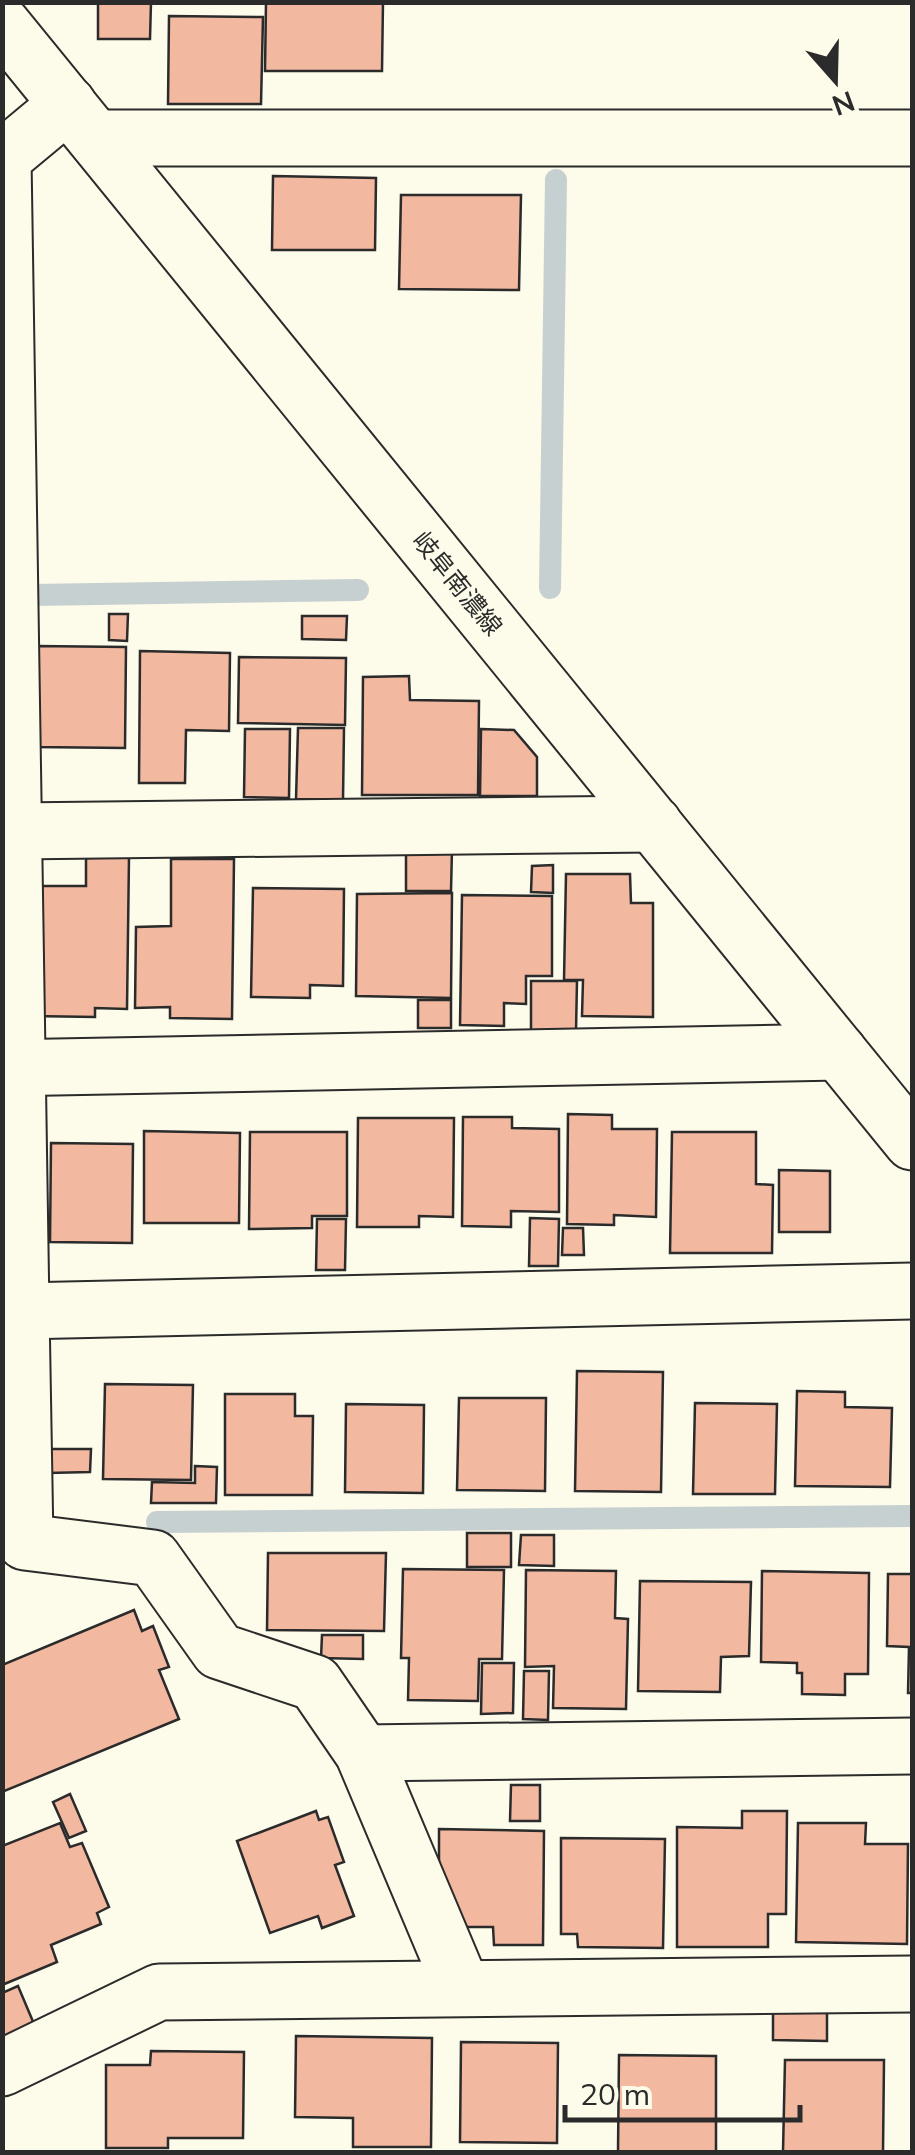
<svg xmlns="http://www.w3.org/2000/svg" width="915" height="2155" font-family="Mulish,'Noto Sans JP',sans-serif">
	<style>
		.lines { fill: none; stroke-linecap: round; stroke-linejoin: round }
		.stream { stroke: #c7d0d0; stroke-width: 22 }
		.building { fill: #f2b8a0; stroke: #2b2b2b; stroke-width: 2.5 }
		.minor-casing { stroke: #2b2b2b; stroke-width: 59 }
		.primary-casing { stroke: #2b2b2b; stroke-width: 59 }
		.minor { stroke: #fdfbea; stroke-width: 55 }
		.primary { stroke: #fdfbea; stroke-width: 55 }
		.labels { text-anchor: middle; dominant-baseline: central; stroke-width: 8; stroke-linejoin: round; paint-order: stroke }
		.street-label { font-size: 25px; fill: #2b2b2b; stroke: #fdfbea }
	</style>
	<rect width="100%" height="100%" fill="#fdfbea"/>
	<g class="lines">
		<g class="stream">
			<path d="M550 588 556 180"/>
			<path d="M32 595 358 590"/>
			<path d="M157 1522 912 1516"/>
		</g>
	</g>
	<g class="building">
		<path d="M98 2H151L150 39H98Z"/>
		<path d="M266 2H383L382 71H265Z"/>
		<path d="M169 16 263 17 261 104H168Z"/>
		<path d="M273 176 376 178 375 250H272Z"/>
		<path d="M401 195H521L519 290 399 289Z"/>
		<path d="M109 614H128L127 641 109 640Z"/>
		<path d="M302 616H347L346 640 302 639Z"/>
		<path d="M36 646 126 647 125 748 35 747Z"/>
		<path d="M140 651 230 653 229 731 186 730 185 783H139Z"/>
		<path d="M239 657 346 658 345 725 238 723Z"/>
		<path d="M409 676 410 700 479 701 478 795H362L363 677Z"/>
		<path d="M298 728H344L343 800 296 799Z"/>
		<path d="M245 729H290L289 798 244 797Z"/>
		<path d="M481 729 514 730 537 757V796H480Z"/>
		<path d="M406 849H452L451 891H406Z"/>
		<path d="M129 857 127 1009 95 1008V1017L31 1016 32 886H86V858Z"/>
		<path d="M171 859H234L232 1019 170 1018V1007L135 1008 136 927 171 926Z"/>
		<path d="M553 865V893L531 892 532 866Z"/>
		<path d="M566 874H630L631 903H653V1017L582 1016 583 980H564Z"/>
		<path d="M253 888 344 889 343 986 310 985V998L251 997Z"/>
		<path d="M452 893 451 998 356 996 357 894Z"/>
		<path d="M462 895 552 896V976H526V1004L504 1003V1026L460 1025Z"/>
		<path d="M531 981H577L576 1031H531Z"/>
		<rect x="418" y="1000" width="33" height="28"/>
		<path d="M568 1114 612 1115V1129H657L656 1217 614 1215V1225L567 1224Z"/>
		<path d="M463 1117H512V1128L559 1129V1212L511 1211V1227L462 1226Z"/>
		<path d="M358 1118H454L453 1217 419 1216V1227H357Z"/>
		<path d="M144 1131 240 1133 239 1223H144Z"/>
		<path d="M250 1132H347V1216H312V1228L249 1229Z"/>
		<path d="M672 1132H756V1184L773 1185 772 1253H670Z"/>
		<path d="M51 1143 133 1144 132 1243 50 1242Z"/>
		<path d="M779 1170 830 1171V1232H779Z"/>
		<path d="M530 1218 559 1219 558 1266H529Z"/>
		<path d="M317 1219H346L345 1270H316Z"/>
		<path d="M563 1228H583L584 1255H562Z"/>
		<path d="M577 1371 663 1372 661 1492 575 1491Z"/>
		<path d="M105 1384 193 1385 191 1480 103 1479Z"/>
		<path d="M797 1391 845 1392V1407L892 1408 890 1487 795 1486Z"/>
		<path d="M225 1394H295V1416H313L312 1495H225Z"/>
		<path d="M459 1398H546L545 1491 457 1490Z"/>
		<path d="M695 1403 777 1404 775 1494H693Z"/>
		<path d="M346 1404 424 1405 423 1493 345 1492Z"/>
		<path d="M49 1449H91L90 1472 48 1473Z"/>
		<path d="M195 1466 217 1467 216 1503H151L152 1482 195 1483Z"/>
		<rect x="467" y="1533" width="44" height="34"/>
		<path d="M521 1535H554V1566L519 1565Z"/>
		<path d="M268 1553H386L384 1631 267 1630Z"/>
		<path d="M403 1569 504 1570 502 1659H479L478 1701 408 1700 409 1658H401Z"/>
		<path d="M526 1570 616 1571 615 1618 628 1619 626 1709 553 1708 554 1666 525 1667Z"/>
		<path d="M762 1571 869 1573 868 1674H845V1695L802 1694V1673H797V1663L761 1662Z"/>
		<path d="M888 1574H912V1693H908L909 1647 887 1646Z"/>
		<path d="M640 1581 751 1582 749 1656 721 1657 720 1692 638 1691Z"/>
		<path d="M134 1610 142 1631 153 1626 169 1667 159 1670 179 1719 2 1792V1665Z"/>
		<path d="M322 1635H363V1659L321 1658Z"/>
		<path d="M482 1663H514L513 1713 481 1714Z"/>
		<path d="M524 1671H549L548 1720 523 1719Z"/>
		<path d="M511 1785H540V1821H510Z"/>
		<path d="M70 1794 86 1831 69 1838 53 1802Z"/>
		<path d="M316 1811 319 1820 328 1817 344 1862 335 1865 354 1916 322 1928 318 1916 270 1933 237 1841Z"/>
		<path d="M742 1811H787L786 1914H768V1947H677V1827L742 1828Z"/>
		<path d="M60 1823 70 1847 82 1843 109 1907 97 1913 101 1924 51 1945 57 1962 2 1985V1846Z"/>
		<path d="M798 1823H866L865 1844H908L907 1944 796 1942Z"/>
		<path d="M439 1829 544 1831 543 1945H494L493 1927H462L439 1862Z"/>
		<path d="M561 1838 665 1839 663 1948 578 1947 577 1934H561Z"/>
		<path d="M18 1986 37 2031 2 2044V1993Z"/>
		<path d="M773 2001 827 2002V2041L773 2040Z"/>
		<path d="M296 2036 432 2038 431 2147H353V2118L295 2117Z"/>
		<path d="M461 2042 558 2043 557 2143 460 2142Z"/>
		<path d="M151 2051 244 2052 243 2138H168V2148H106V2065H150Z"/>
		<path d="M619 2055 716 2056V2152H618Z"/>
		<path d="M785 2060H884L883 2152H783Z"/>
	</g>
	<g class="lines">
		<defs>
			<g id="minor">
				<path d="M68 104 3 158 21 1311 912 1291"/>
				<path d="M97 138H912"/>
				<path d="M14 831 654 824"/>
				<path d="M2 1068 839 1052"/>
				<path d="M21 1311 25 1542 153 1558 219 1651 315 1683 363 1753 462 1988"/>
				<path d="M363 1753 912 1746"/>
				<path d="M2 2068 159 1992 912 1984"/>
			</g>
			<path id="primary" d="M2 24 912 1142"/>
		</defs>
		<use href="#minor" class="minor-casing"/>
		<use href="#primary" class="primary-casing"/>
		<use href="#minor" class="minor"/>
		<use href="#primary" class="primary"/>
	</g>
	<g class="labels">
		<g class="street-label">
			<text transform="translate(458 583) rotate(51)">岐阜南濃線</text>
		</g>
	</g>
	<rect width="915" height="2155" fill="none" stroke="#2b2b2b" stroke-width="10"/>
	<g transform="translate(835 80) rotate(160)" stroke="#fdfbea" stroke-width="8" paint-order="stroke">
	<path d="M0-8L18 38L0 25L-18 38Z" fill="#2b2b2b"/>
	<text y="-15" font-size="28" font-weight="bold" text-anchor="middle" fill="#2b2b2b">N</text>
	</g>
	<path d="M565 2105v15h235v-15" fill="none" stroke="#2b2b2b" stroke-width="5"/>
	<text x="580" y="2105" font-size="30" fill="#2b2b2b" stroke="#fdfbea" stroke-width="8" paint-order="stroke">20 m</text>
</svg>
